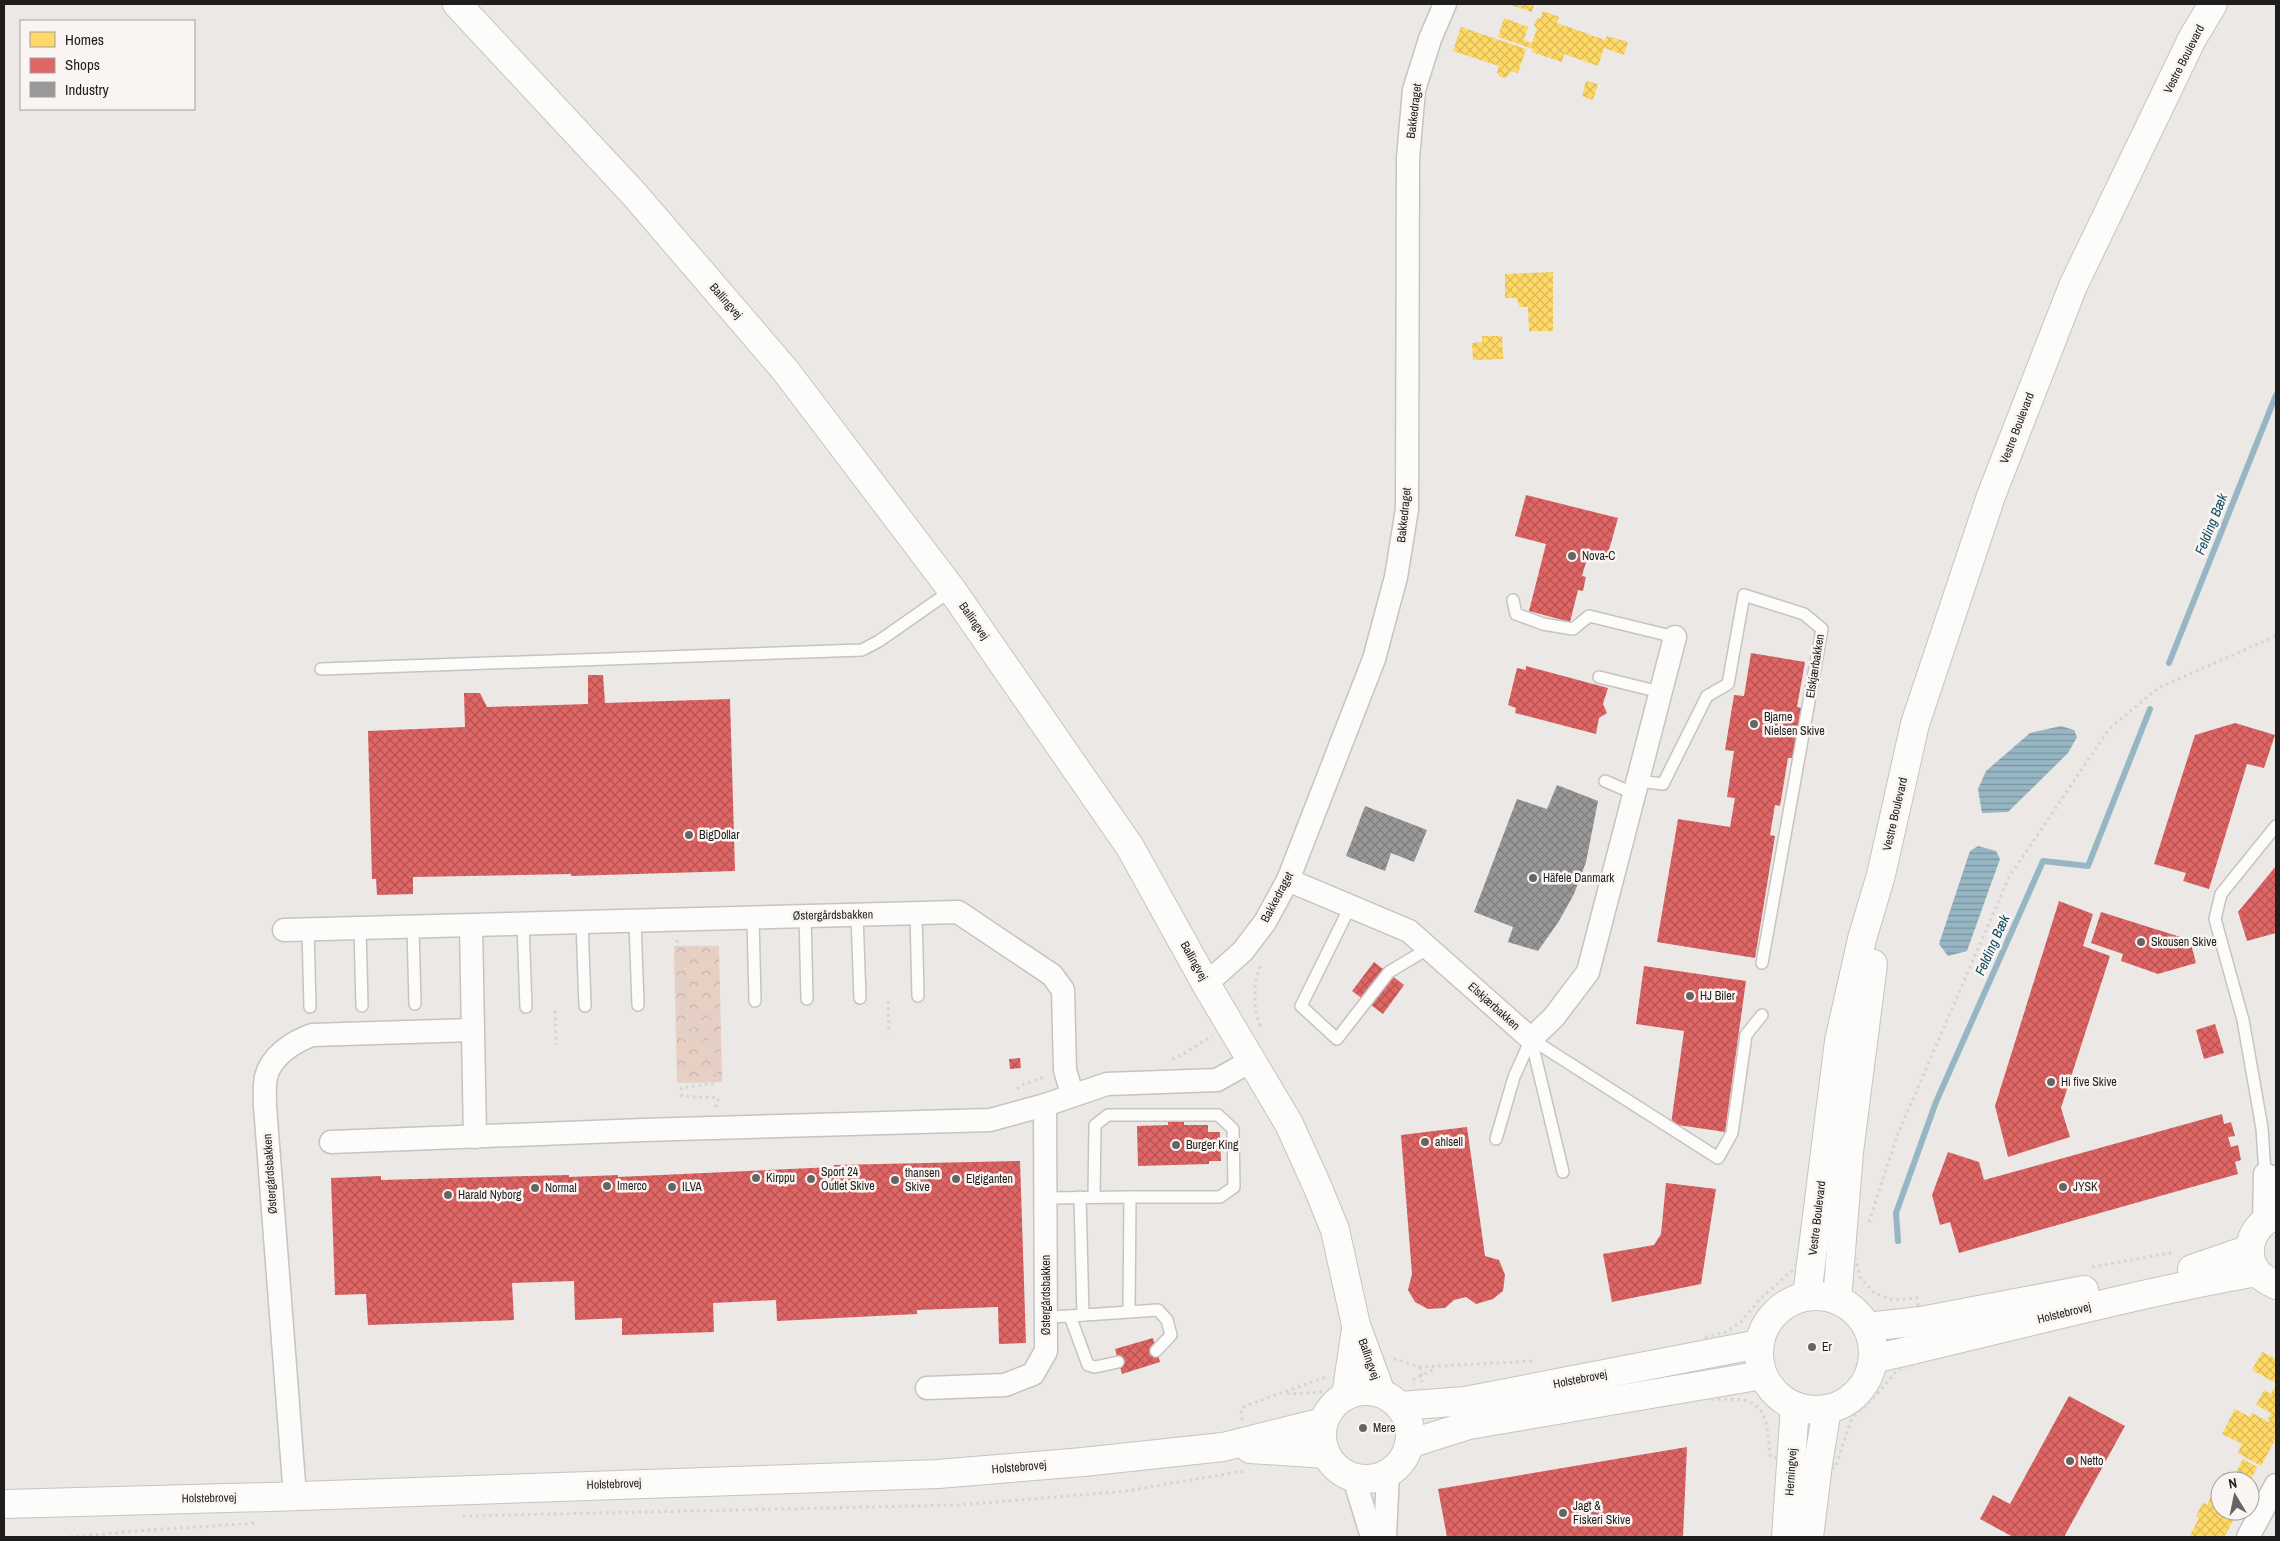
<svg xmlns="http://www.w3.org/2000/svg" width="2280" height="1541" font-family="'Archivo Narrow',sans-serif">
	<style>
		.forest { fill: url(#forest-crowns) }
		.water { fill: url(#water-rules) }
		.homes { fill: url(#homes-cross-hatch) }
		.shops { fill: url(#shops-cross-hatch) }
		.industry { fill: url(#industry-cross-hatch) }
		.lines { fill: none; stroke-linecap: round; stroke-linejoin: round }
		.stream { stroke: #97b6c4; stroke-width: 6 }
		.service-casing { stroke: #c6c4c3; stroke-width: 14 }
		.minor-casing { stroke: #c6c4c3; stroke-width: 25 }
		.tertiary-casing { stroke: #c6c4c3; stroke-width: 30 }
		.secondary-casing { stroke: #c6c4c3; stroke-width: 30 }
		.primary-casing { stroke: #c6c4c3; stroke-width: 30 }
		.path { stroke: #d5d4d4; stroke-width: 3; stroke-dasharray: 2.5 4; stroke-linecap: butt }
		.service { stroke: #fcfcfb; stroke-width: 11 }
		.minor { stroke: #fcfcfb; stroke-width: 22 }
		.tertiary { stroke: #fcfcfb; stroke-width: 28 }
		.secondary { stroke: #fcfcfb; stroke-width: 28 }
		.primary { stroke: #fcfcfb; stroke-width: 28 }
		.poi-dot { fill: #666563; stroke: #faf5f3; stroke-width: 2 }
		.labels { text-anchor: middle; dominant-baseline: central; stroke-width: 5; stroke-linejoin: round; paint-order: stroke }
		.street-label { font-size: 12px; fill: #1f1e1d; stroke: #faf5f3 }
		.poi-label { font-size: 12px; fill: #1f1e1d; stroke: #faf5f3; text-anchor: start }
		.water-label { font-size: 14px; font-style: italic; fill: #0d4c62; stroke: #faf5f3 }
	</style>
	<defs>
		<pattern id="forest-crowns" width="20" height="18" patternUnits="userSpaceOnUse" patternTransform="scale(1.25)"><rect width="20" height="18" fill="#e7cfc3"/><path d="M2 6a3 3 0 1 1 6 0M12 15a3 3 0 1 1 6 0" fill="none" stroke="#c6b1a7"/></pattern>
		<pattern id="water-rules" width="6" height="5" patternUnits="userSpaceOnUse" patternTransform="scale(1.25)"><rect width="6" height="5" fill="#97b6c4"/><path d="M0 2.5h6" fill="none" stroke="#7b939f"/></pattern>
		<pattern id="homes-cross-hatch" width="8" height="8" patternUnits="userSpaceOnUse" patternTransform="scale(1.25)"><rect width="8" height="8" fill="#ffd966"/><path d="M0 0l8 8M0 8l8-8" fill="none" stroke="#daba58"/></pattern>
		<pattern id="shops-cross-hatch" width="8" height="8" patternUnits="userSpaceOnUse" patternTransform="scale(1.25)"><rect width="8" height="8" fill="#e06666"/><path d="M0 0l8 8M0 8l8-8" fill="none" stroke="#b55353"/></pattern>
		<pattern id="industry-cross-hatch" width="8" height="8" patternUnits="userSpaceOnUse" patternTransform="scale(1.25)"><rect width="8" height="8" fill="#999"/><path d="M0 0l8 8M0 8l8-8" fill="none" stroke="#7c7c7c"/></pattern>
	</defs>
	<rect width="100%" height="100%" fill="#ebe8e6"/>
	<path class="forest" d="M674 946H719L722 1082 677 1083Z"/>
	<g class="water">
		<path d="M2061 726 2074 730 2077 737 2068 753 2008 812 1982 813 1978 789 1986 771 2030 733Z"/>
		<path d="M1978 846 1996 851 2000 859 1967 951 1948 956 1939 944 1970 851Z"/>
	</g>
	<g class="homes">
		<path d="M1508 4H1534L1532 12Z"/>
		<path d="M1543 11 1559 17 1557 23 1605 40 1607 36 1628 42 1624 55 1604 48 1598 66 1564 54 1562 62 1532 52 1533 49 1498 37 1504 18 1528 27 1524 40 1532 43 1537 28 1534 26 1537 18 1540 19Z"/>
		<path d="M1461 27 1526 49 1518 73 1510 71 1509 75 1505 78 1499 76 1497 72 1499 66 1453 51Z"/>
		<path d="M1586 81 1598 84 1593 100 1582 96Z"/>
		<path d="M1553 272V331H1529L1528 307H1520L1516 298H1505V274Z"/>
		<path d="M1482 336H1502L1503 359 1473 360 1472 343 1482 342Z"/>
		<path d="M2262 1352 2276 1359V1383L2252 1370Z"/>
		<path d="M2276 1384V1433L2274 1436 2276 1438 2261 1466 2238 1453 2242 1444 2222 1434 2235 1409 2250 1417 2252 1413 2269 1422 2270 1420 2268 1419 2271 1413 2256 1405 2264 1390 2271 1394Z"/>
		<path d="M2243 1459 2257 1467 2250 1481 2236 1473Z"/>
		<path d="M2223 1473 2238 1481H2220V1511H2238L2226 1534 2223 1537H2189L2199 1518 2196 1516 2203 1503 2207 1505Z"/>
	</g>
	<g class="shops">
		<path d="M1526 495 1618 518 1607 557 1589 552 1582 576 1586 577 1583 591 1578 590 1570 622 1529 611 1546 544 1515 536Z"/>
		<path d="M1751 653 1805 662 1797 707 1802 708 1794 758H1788L1780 806 1775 805 1770 835 1775 836 1755 958 1657 942 1678 819 1730 827 1735 798 1727 797 1734 751 1725 750 1734 695 1744 696Z"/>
		<path d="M1526 666 1608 688 1603 704 1607 713 1599 718 1596 734 1515 713 1516 708 1508 705 1517 668 1526 670Z"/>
		<path d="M588 675H603L605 703 730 699 735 871 571 876V874L413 877V894L377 895 376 879H372L368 731 465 727 464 693H480L487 707 588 704Z"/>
		<path d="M2235 723 2275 735 2264 768 2247 764 2209 889 2183 881 2186 873 2154 864 2195 735Z"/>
		<path d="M2276 866V933L2247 941 2238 912Z"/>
		<path d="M2059 901 2093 914 2083 946 2110 956 2061 1108 2070 1137 2008 1157 1995 1106Z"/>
		<path d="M2101 912 2190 940 2196 963 2158 974 2121 961 2123 954 2091 943Z"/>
		<path d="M1374 962 1404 985 1383 1014 1352 991Z"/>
		<path d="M1644 966 1746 981 1725 1132 1671 1124 1684 1031 1636 1024Z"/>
		<path d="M2215 1024 2224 1053 2204 1059 2196 1030Z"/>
		<path d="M1020 1058 1021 1068 1010 1069 1009 1059Z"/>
		<path d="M2222 1114 2224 1124 2231 1122 2235 1136 2228 1137 2231 1147 2238 1145 2241 1160 2235 1162 2238 1174 1959 1253 1950 1222 1940 1225 1932 1195 1948 1152 1979 1162 1984 1180Z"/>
		<path d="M1168 1117H1184V1125H1208V1132H1220L1221 1161H1209V1164L1138 1166 1137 1126 1168 1125Z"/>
		<path d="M1467 1127 1485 1256 1499 1260 1505 1275 1503 1291 1493 1299 1476 1304 1466 1297 1454 1300 1445 1308 1428 1309 1415 1302 1408 1290 1412 1274 1401 1135Z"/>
		<path d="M1020 1161 1026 1343 999 1344 998 1307 917 1310V1314L777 1321 776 1300 713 1303 714 1332 622 1335V1318L575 1320 574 1281 512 1283 514 1320 368 1325 366 1294 335 1295 331 1178 381 1176V1180L569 1175V1177L618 1175V1177L834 1167V1165Z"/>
		<path d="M1666 1183 1716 1189 1701 1284 1612 1302 1603 1254 1654 1245 1661 1234Z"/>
		<path d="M1153 1338 1160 1362 1122 1374 1115 1349Z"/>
		<path d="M2069 1396 2125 1426 2064 1537H2013L1980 1519 1993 1495 2010 1504Z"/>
		<path d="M1687 1447 1683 1537H1447L1438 1489Z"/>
	</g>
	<g class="industry">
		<path d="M1557 785 1598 801 1586 862 1574 894 1559 921 1538 951 1508 942 1513 927 1474 912 1517 799 1547 809Z"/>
		<path d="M1365 806 1427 830 1414 862 1391 853 1385 871 1346 856Z"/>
	</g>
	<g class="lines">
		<g class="stream">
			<path d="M2169 663 2276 395"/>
			<path d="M1898 1241 1896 1213 1936 1102 2043 861 2088 866 2150 709"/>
		</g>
		<defs>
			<g id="service">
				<path d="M1513 600 1516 614 1543 624 1573 629 1589 616 1675 637"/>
				<path d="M321 669 862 650 879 641 952 590"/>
				<path d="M1599 677 1660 692"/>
				<path d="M1605 781 1635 794"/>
				<path d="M1638 781 1663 784 1707 696 1728 684 1744 595 1804 614 1822 629 1762 963"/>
				<path d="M2276 826 2221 894 2215 919 2243 1020 2262 1128 2265 1174 2276 1171"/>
				<path d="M1350 907 1301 1006 1337 1039 1389 972 1429 948"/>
				<path d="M916 913 918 996"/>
				<path d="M857 915 860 998"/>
				<path d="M805 916 807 999"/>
				<path d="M753 918 755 1001"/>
				<path d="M635 921 638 1005"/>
				<path d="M582 922 585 1006"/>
				<path d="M523 924 526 1007"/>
				<path d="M413 927 415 1004"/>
				<path d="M360 928 362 1006"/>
				<path d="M308 929 310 1007"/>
				<path d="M1531 1039 1718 1158 1732 1133 1746 1035 1762 1015"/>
				<path d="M1496 1139 1514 1077 1531 1039 1563 1172"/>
				<path d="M1080 1197 1083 1315"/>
				<path d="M1094 1197 1095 1125 1108 1115H1218L1233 1129 1234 1187 1220 1197H1130"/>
				<path d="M1046 1198 1130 1197 1129 1312"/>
				<path d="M1070 1316 1158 1310 1167 1320 1171 1335 1156 1351"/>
				<path d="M1045 1317 1070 1316 1088 1365 1095 1367 1118 1362"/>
			</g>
			<g id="minor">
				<path d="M1288 880 1409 931 1531 1039 1554 1017 1588 972 1675 637"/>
				<path d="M471 926 475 1137"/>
				<path d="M284 930 958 912 1052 975 1063 990 1065 1070 1072 1094"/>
				<path d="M1206 984 1243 951 1265 922 1288 880 1374 659 1396 577 1407 509 1408 158 1414 90 1430 39 1445 4"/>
				<path d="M331 1142 643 1130 990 1120 1045 1105"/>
				<path d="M2264 1222 2265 1174"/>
				<path d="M927 1388 1005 1385 1033 1374 1046 1351 1045 1105 1107 1084 1217 1080 1251 1061"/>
				<path d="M1354 1478 1372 1537"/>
				<path d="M295 1496 265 1106C265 1097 264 1086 266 1077 271 1056 293 1042 312 1035L472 1030"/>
				<path d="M1385 1537 1388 1473"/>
				<path d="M2248 1537 2276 1485"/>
			</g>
			<g id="tertiary">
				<path d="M2276 1216C2253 1223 2242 1251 2256 1271 2261 1278 2269 1281 2276 1285"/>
				<path d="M2192 1269 2250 1249"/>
				<path d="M1867 1327 1921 1321 2084 1290"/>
				<path d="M1873 1359C2001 1330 2127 1295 2257 1272"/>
			</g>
			<g id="secondary">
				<path d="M457 4 634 194 785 370 952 590 1130 847 1206 984 1289 1124 1318 1188 1335 1230 1356 1325 1381 1393"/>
				<circle cx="1366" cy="1435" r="44"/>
				<path d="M1346 1396 1356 1329"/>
				<path d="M1400 1406 1465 1401 1759 1344"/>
				<path d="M1409 1444 1469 1425 1763 1375"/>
				<path d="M1250 1449 1326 1454"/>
				<path d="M4 1504 270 1497 938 1474 1083 1462 1223 1447 1323 1422"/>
			</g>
			<g id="primary">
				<path d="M1807 1296 1839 1041 1862 939 1881 875 1915 724 1991 496 2073 286 2192 39 2213 4"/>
				<circle cx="1816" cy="1353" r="57"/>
				<path d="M1837 1300 1849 1152 1873 964"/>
				<path d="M1786 1537 1795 1406"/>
				<path d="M1809 1537 1818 1464 1827 1409"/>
			</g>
		</defs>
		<use href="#service" class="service-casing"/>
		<use href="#minor" class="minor-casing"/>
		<use href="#tertiary" class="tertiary-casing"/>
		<use href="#secondary" class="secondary-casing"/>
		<use href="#primary" class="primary-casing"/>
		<g class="path">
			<path d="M677 940V947H710L713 951V956C703 962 689 955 680 962L682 1014 710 1017V1025L683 1029V1038L716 1041V1083L681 1088 682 1096 718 1098V1104L715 1107"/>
			<path d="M888 1001 889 1034"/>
			<path d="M555 1011 556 1045"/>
			<path d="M1260 1026C1253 1004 1253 985 1261 964"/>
			<path d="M1172 1059 1182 1055 1212 1036"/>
			<path d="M1017 1089 1024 1084 1045 1077"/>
			<path d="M1869 1222 1897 1136 2009 877 2109 729 2158 688 2276 636"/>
			<path d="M1815 1239 1852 1243 1860 1277 1874 1293 1893 1300 1917 1298 1926 1361 1897 1370 1878 1393 1852 1418 1835 1468 1792 1462 1770 1456C1768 1437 1770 1412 1750 1402 1741 1398 1723 1400 1713 1399L1703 1338 1726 1332 1741 1322 1759 1300 1795 1268 1801 1242Z"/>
			<path d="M2092 1267 2175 1252"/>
			<path d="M1394 1359 1420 1367 1534 1361"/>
			<path d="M1420 1367 1422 1382"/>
			<path d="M1413 1380 1436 1368"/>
			<path d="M1287 1394 1323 1392"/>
			<path d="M1242 1420 1241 1412 1245 1406 1326 1377"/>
			<path d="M463 1516 959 1505 1126 1491 1244 1471"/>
			<path d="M70 1537 149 1530 257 1523"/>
		</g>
		<use href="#service" class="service"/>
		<use href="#minor" class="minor"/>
		<use href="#tertiary" class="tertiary"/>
		<use href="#secondary" class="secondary"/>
		<use href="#primary" class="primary"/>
	</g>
	<g class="poi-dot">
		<circle cx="1572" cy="556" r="5"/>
		<circle cx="1754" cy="724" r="5"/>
		<circle cx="689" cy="835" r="5"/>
		<circle cx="1533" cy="878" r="5"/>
		<circle cx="2141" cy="942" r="5"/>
		<circle cx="1690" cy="996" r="5"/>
		<circle cx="2051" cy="1082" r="5"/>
		<circle cx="1425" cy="1142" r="5"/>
		<circle cx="1176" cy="1145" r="5"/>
		<circle cx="756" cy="1178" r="5"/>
		<circle cx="811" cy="1179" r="5"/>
		<circle cx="956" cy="1179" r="5"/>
		<circle cx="895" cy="1180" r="5"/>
		<circle cx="607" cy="1186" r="5"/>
		<circle cx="672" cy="1187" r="5"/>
		<circle cx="2063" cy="1187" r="5"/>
		<circle cx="535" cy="1188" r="5"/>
		<circle cx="448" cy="1195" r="5"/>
		<circle cx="1812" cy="1347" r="5"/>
		<circle cx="1363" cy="1428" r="5"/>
		<circle cx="2070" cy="1461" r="5"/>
		<circle cx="1563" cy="1513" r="5"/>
	</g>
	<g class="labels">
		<g class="street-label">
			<text transform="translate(2184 59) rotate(-63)">Vestre Boulevard</text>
			<text transform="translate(1414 111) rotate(-83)">Bakkedraget</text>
			<text transform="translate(726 301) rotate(49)">Ballingvej</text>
			<text transform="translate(2017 428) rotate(-69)">Vestre Boulevard</text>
			<text transform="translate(1404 515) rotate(-84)">Bakkedraget</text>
			<text transform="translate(974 621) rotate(55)">Ballingvej</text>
			<text transform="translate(1815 666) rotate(-81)">Elskjærbakken</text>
			<text transform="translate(1895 814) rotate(-77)">Vestre Boulevard</text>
			<text transform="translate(1277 897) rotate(-62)">Bakkedraget</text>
			<text transform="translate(833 915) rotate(-1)">Østergårdsbakken</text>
			<text transform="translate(1194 961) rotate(61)">Ballingvej</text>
			<text transform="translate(1494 1006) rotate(42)">Elskjærbakken</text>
			<text transform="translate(270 1174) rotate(-94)">Østergårdsbakken</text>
			<text transform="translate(1817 1218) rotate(-83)">Vestre Boulevard</text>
			<text transform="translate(1046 1295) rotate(-90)">Østergårdsbakken</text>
			<text transform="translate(2064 1313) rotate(-14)">Holstebrovej</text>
			<text transform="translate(1369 1359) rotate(71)">Ballingvej</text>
			<text transform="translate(1580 1379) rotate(-11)">Holstebrovej</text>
			<text transform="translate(1019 1467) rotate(-5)">Holstebrovej</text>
			<text transform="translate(1791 1472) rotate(-86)">Herningvej</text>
			<text transform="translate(614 1484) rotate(-2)">Holstebrovej</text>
			<text transform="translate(209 1498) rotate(-1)">Holstebrovej</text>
		</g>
		<g class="poi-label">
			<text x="1582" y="556">Nova-C</text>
			<text x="1764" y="717">Bjarne<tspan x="1764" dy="14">Nielsen Skive</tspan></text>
			<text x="699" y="835">BigDollar</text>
			<text x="1543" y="878">Häfele Danmark</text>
			<text x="2151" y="942">Skousen Skive</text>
			<text x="1700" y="996">HJ Biler</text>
			<text x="2061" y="1082">Hi five Skive</text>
			<text x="1435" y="1142">ahlsell</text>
			<text x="1186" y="1145">Burger King</text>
			<text x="821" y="1172">Sport 24<tspan x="821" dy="14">Outlet Skive</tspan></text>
			<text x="905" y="1173">thansen<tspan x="905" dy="14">Skive</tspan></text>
			<text x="766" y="1178">Kirppu</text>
			<text x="966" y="1179">Elgiganten</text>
			<text x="617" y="1186">Imerco</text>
			<text x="682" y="1187">ILVA</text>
			<text x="2073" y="1187">JYSK</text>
			<text x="545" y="1188">Normal</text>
			<text x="458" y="1195">Harald Nyborg</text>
			<text x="1822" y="1347">Er</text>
			<text x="1373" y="1428">Mere</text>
			<text x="2080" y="1461">Netto</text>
			<text x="1573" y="1506">Jagt &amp;<tspan x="1573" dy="14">Fiskeri Skive</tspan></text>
		</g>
		<g class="water-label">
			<text transform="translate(2211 524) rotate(-68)">Felding Bæk</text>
			<text transform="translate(1992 945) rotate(-66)">Felding Bæk</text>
		</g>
	</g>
	<rect width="2280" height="1541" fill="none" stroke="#1f1e1d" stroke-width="10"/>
	<rect x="20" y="20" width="175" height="90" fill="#faf5f3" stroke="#a29f9d"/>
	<rect x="30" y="32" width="25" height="15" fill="#ffd966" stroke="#a29f9d"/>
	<text x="65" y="45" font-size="15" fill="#1f1e1d">Homes</text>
	<rect x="30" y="58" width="25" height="15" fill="#e06666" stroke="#a29f9d"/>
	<text x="65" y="70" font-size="15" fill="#1f1e1d">Shops</text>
	<rect x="30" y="82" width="25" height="15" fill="#999999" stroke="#a29f9d"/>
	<text x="65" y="95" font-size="15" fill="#1f1e1d">Industry</text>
	<g transform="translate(2235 1496) rotate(350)"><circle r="24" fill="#faf5f3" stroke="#a29f9d"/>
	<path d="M0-4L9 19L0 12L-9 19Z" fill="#666563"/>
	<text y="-8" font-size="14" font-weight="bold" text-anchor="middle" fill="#1f1e1d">N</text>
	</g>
</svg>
